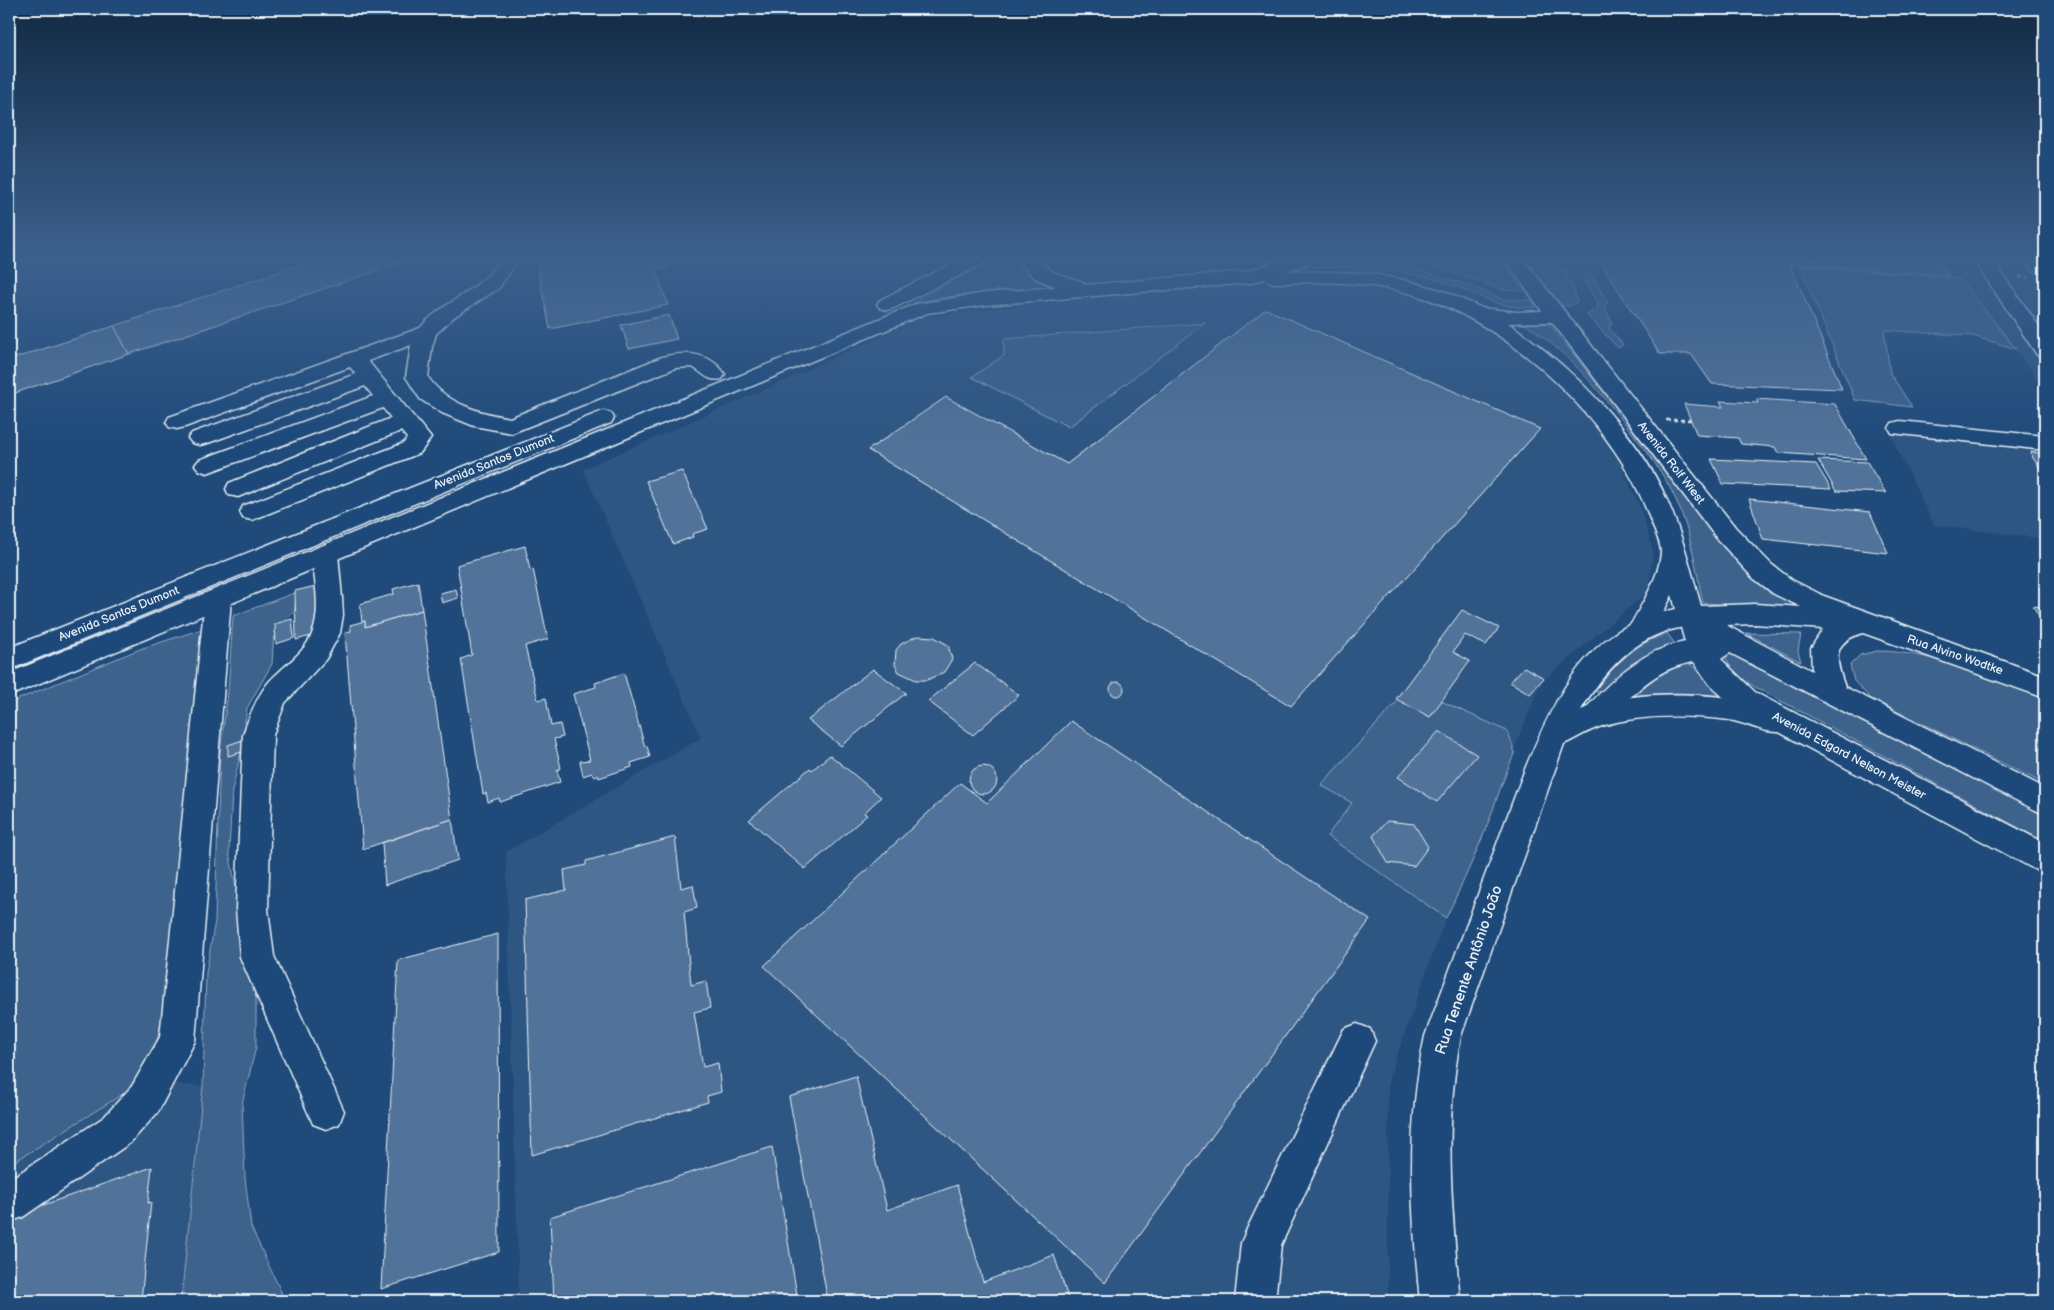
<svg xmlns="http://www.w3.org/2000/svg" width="2054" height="1310" font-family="'Balsamiq Sans',sans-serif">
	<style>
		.built { fill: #2e5683 }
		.green { fill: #3c628c; stroke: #92aac2 }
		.building { fill: #517399; stroke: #e8f1f8 }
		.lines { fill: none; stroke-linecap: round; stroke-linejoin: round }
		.minor-casing { stroke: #e8f1f8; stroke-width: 3 }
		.major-casing { stroke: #e8f1f8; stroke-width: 3 }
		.path { stroke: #e8f1f8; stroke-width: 2.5; stroke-dasharray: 4 3; stroke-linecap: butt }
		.minor { fill: #1f4a7a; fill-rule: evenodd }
		.major { fill: #1f4a7a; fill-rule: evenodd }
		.labels { text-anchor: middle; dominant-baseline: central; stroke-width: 5; stroke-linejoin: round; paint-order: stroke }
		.street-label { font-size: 12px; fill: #e8f1f8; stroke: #1f4a7a }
		.near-street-label { font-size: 15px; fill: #e8f1f8; stroke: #1f4a7a }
	</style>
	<rect width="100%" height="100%" fill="#1f4a7a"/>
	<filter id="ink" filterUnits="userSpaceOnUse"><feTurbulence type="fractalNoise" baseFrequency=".02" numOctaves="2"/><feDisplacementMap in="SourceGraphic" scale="10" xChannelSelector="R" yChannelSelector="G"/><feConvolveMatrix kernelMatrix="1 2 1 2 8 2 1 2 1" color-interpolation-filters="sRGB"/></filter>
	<g filter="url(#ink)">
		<g class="built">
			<path d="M1949 259H2045V388L1960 279Z"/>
			<path d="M1302 279 1388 286 1487 320 1551 368 1614 451 1641 509 1653 551 1649 591 1541 682 1438 939 1388 1081V1301H519L506 852 701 738 583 469 773 386 920 318 1025 305Z"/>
			<path d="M1887 428 2045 445V539L1934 525Z"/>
			<path d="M142 1082 203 1086 181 1301H9V1165Z"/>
		</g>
		<g class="green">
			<path d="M993 259H1018L1031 274 1056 287 952 296 913 303Z"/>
			<path d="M1321 259H1384L1473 287 1504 300H1531L1536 307C1495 311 1472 289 1434 279 1392 268 1348 267 1304 267Z"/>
			<path d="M1413 259H1500L1523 291 1504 290Z"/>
			<path d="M1525 265 1570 270 1566 277 1574 289 1577 302 1570 306H1558Z"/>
			<path d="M1800 266 1960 279 2016 349 1973 336 1884 330 1890 373 1912 407 1855 400Z"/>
			<path d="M1590 274 1608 302 1604 306 1612 322 1609 328 1623 345 1618 348 1587 315 1597 308 1598 303 1582 278Z"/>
			<path d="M1546 320 1738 561 1804 609 1703 603C1696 569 1691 532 1676 500 1665 475 1647 452 1630 430 1597 388 1566 349 1520 321Z"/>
			<path d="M1205 323 1069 427 972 377 1004 355V339Z"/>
			<path d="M297 592 294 612 274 630 272 664 247 708 241 751 232 791 229 852 256 989V1047L242 1104 245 1178 251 1227 282 1294 283 1301H181L203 1086 206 973 215 921 220 753 228 692 233 616Z"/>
			<path d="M202 629 169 988 154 1054 142 1082 9 1165V703L140 649Z"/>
			<path d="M1667 633 1675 644C1640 658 1628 667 1600 692H1595L1593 688C1615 657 1632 647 1667 633Z"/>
			<path d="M1746 633 1801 634 1798 651 1801 662Z"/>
			<path d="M1731 651 1765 664 2045 811V842L1755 687C1742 679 1729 669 1724 654Z"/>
			<path d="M1877 651C1934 651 1992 680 2045 699V784L1870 698 1854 681 1850 665 1860 655Z"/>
			<path d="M1685 659 1733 705 1619 704 1643 680Z"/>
			<path d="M1406 692 1441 701 1507 731 1515 752C1505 774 1498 795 1490 818 1477 852 1462 885 1446 918L1327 836 1352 803 1321 785Z"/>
		</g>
		<g class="building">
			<path d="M318 259 407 261 129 354 114 326Z"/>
			<path d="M536 259H653L655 264 665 262 667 268 656 270 668 305 550 329Z"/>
			<path d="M1598 259H1938L1949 276 1790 264 1842 389 1712 384 1691 354H1660Z"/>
			<path d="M2023 259H2045V273L2033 272Z"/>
			<path d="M1266 309 1540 429 1291 706 868 450 946 397 1067 464Z"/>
			<path d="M669 315 677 339 629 349 621 325Z"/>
			<path d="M114 326 129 354 9 395V360Z"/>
			<path d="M1756 399 1835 404 1866 459 1778 453 1775 447 1741 444 1738 438 1697 435 1684 404 1723 407 1720 401 1758 403Z"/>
			<path d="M2031 452 2045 454V475L2033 458Z"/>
			<path d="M1711 459 1816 464 1831 489 1723 484Z"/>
			<path d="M1818 460 1867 462 1886 493 1836 491Z"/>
			<path d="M682 471 708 529 692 534 693 537 673 544 646 481Z"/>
			<path d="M1749 499 1870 512 1888 553 1763 539Z"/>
			<path d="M525 546 530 570 533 569 548 639 525 646 538 700 546 698 551 726 560 724 563 737 554 739 561 768 557 770 560 782 500 802 499 798 488 802 486 793 483 794 461 659 472 655 457 565Z"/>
			<path d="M418 582 422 610 365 627V621L362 622 360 604 394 594 393 589Z"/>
			<path d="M316 586 318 634 296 640 295 591Z"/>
			<path d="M456 589 458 598 442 603 440 593Z"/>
			<path d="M2033 606 2045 607V626Z"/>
			<path d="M422 610 452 819 363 849 345 633 351 631 350 625 365 621V627Z"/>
			<path d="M1462 610 1499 628 1486 645 1465 635 1453 652 1470 661 1430 717 1396 699Z"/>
			<path d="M292 619 294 638 276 644 275 624Z"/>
			<path d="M917 636 934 637 948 645 952 659 944 672 927 680H916L899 672 895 665 896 650 901 644Z"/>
			<path d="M975 663 1019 695 973 735 928 701Z"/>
			<path d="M1524 667 1544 678 1530 694 1510 682Z"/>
			<path d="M873 669 906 693 841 746 808 720Z"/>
			<path d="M624 673 645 747 647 746 650 757 631 763 632 767 599 778 598 775 593 776 592 773 583 776 580 761 590 760 573 694 596 687 595 683Z"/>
			<circle cx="1117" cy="689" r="7"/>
			<path d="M1071 721 1370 920 1105 1283 764 966 960 783 987 803Z"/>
			<path d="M1439 731 1477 755 1437 802 1398 777Z"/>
			<path d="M246 739 245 751 228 756V745Z"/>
			<path d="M830 755 881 797 864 813 867 815 805 869 749 820 810 768 812 770Z"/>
			<circle cx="983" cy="780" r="14"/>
			<path d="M452 819 458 860 385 885 382 843Z"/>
			<path d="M1387 821 1414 824 1428 847 1414 866 1388 863 1373 836Z"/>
			<path d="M675 837 681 888 693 885 697 908 684 912 691 985 706 981 710 1008 694 1012 703 1067 718 1063 721 1092 707 1096 708 1102 532 1155 525 900 566 890 564 870 586 865V861Z"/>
			<path d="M498 934 499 1252 381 1289 398 960Z"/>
			<path d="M856 1076 887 1210 957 1185 983 1282 1054 1255 1069 1301H828L789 1097Z"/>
			<path d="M772 1147 798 1301H554L550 1217Z"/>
			<path d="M152 1167 148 1203 151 1202 141 1301H9V1217Z"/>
		</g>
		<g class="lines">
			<defs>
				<g id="minor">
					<path d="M500 259H519L499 288 454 317 436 334 432 347 428 377C446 404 480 413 510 418L662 357C686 351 710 352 725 374L722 379C707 382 704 373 692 367L675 368 512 433 474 426 442 413 420 399 406 377 411 345 368 361 431 438 420 453 252 520 243 518 240 512 243 506 404 443 407 438 401 431 238 497 229 495 226 489 229 483 391 418 383 408 215 470 207 473 199 470 195 465 199 460 373 396 365 386 208 443 200 445 192 443 188 438 192 433 356 374 350 367 185 427 177 429 169 427 166 422 169 417 420 328C444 300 481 292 500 259Z"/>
					<path d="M1973 259H1992L2045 335V356L2037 355Z"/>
					<path d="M1900 421 2045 436V450L1892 433 1889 428 1892 423Z"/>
					<path d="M325 545 334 548 338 554 342 598 343 615 340 633 326 659 285 703 273 735 268 909 274 956 344 1111 339 1124 326 1129 313 1124 240 957 236 909 243 735C249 717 256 698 268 683 282 667 304 654 312 634 322 610 314 579 312 554L316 548Z"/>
					<path d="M218 589 227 592 231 599 195 1041 158 1112 130 1143 23 1217 9 1222V1180L104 1117 132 1086 160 1037 205 599 209 592Z"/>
					<path d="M1690 606 1699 609 1703 616 1699 623C1687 627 1674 628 1661 633 1625 647 1600 678 1581 710 1620 692 1686 692 1729 698 1748 700 1769 708 1788 714L1792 722 1788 730C1768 737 1749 723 1729 720 1689 715 1641 714 1602 726 1589 730 1577 738 1564 744L1461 1036C1443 1125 1452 1212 1460 1301H1420C1411 1213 1406 1124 1425 1036L1525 769C1547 716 1575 651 1631 624 1649 615 1670 610 1690 606Z"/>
					<path d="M1357 1024 1370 1029 1375 1041 1281 1245 1275 1301H1235L1241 1243 1247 1229 1344 1029Z"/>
				</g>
				<g id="major">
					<path d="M961 259H986L984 263 894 308 887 310 880 308 877 304 880 300Z"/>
					<path d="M1016 259H1036L1055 273 1083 282 1085 285 1248 271 1282 259H1310L1308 263 1287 271 1368 273 1404 280 1444 291 1482 308 1517 312 1542 311 1504 259H1523L1736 528 1771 564 1792 580 1824 596 2045 676V698L1863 633C1831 642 1835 660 1845 687L2045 788V815L1730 653 1721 659 1756 693 2045 843V873L2034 869 1736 709 1709 684 1694 662C1663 667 1644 683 1623 705 1618 711 1611 721 1604 725 1597 728 1593 726 1586 724L1582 716 1586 708C1615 677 1642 650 1685 642L1672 595 1652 635 1642 638 1632 635 1629 628C1641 605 1659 579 1661 552 1661 542 1653 528 1650 519 1618 428 1520 333 1430 300 1380 281 1326 281 1273 283L1264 279 1251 283 986 305 927 313 9 696V673L916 304 986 293 1056 287 1035 278ZM1552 322 1718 540 1753 578 1774 594 1801 607 1755 604 1701 606C1691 570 1682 534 1667 500 1638 433 1569 364 1508 323ZM1755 624 1823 629 1811 648 1812 671 1726 625Z"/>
					<path d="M603 411 611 413 614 418 611 423 9 670V648Z"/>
				</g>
			</defs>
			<use href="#minor" class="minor-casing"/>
			<use href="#major" class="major-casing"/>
			<g class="path">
				<path d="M2019 277 2028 278"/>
				<path d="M1666 420H1691"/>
			</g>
			<use href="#minor" class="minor"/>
			<use href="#major" class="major"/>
		</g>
	</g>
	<linearGradient id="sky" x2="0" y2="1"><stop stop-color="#112943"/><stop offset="0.58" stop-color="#3c608d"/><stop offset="1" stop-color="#3c608d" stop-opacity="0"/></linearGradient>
	<rect width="2054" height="443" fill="url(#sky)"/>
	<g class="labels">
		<g class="street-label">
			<text transform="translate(494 462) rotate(-22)">Avenida Santos Dumont</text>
			<text transform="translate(1671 463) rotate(52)">Avenida Rolf Wiest</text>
			<text transform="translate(119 614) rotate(-22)">Avenida Santos Dumont</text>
			<text transform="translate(1955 655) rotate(19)">Rua Alvino Wodtke</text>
			<text transform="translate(1849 756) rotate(28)">Avenida Edgard Nelson Meister</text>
		</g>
		<g class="near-street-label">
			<text transform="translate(1469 970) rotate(-71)">Rua Tenente Antônio João</text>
		</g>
	</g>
	<rect width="2054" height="1310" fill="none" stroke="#1f4a7a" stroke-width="30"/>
	<rect x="15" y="15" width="2024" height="1280" fill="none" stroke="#e8f1f8" stroke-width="2" filter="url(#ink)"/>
</svg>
